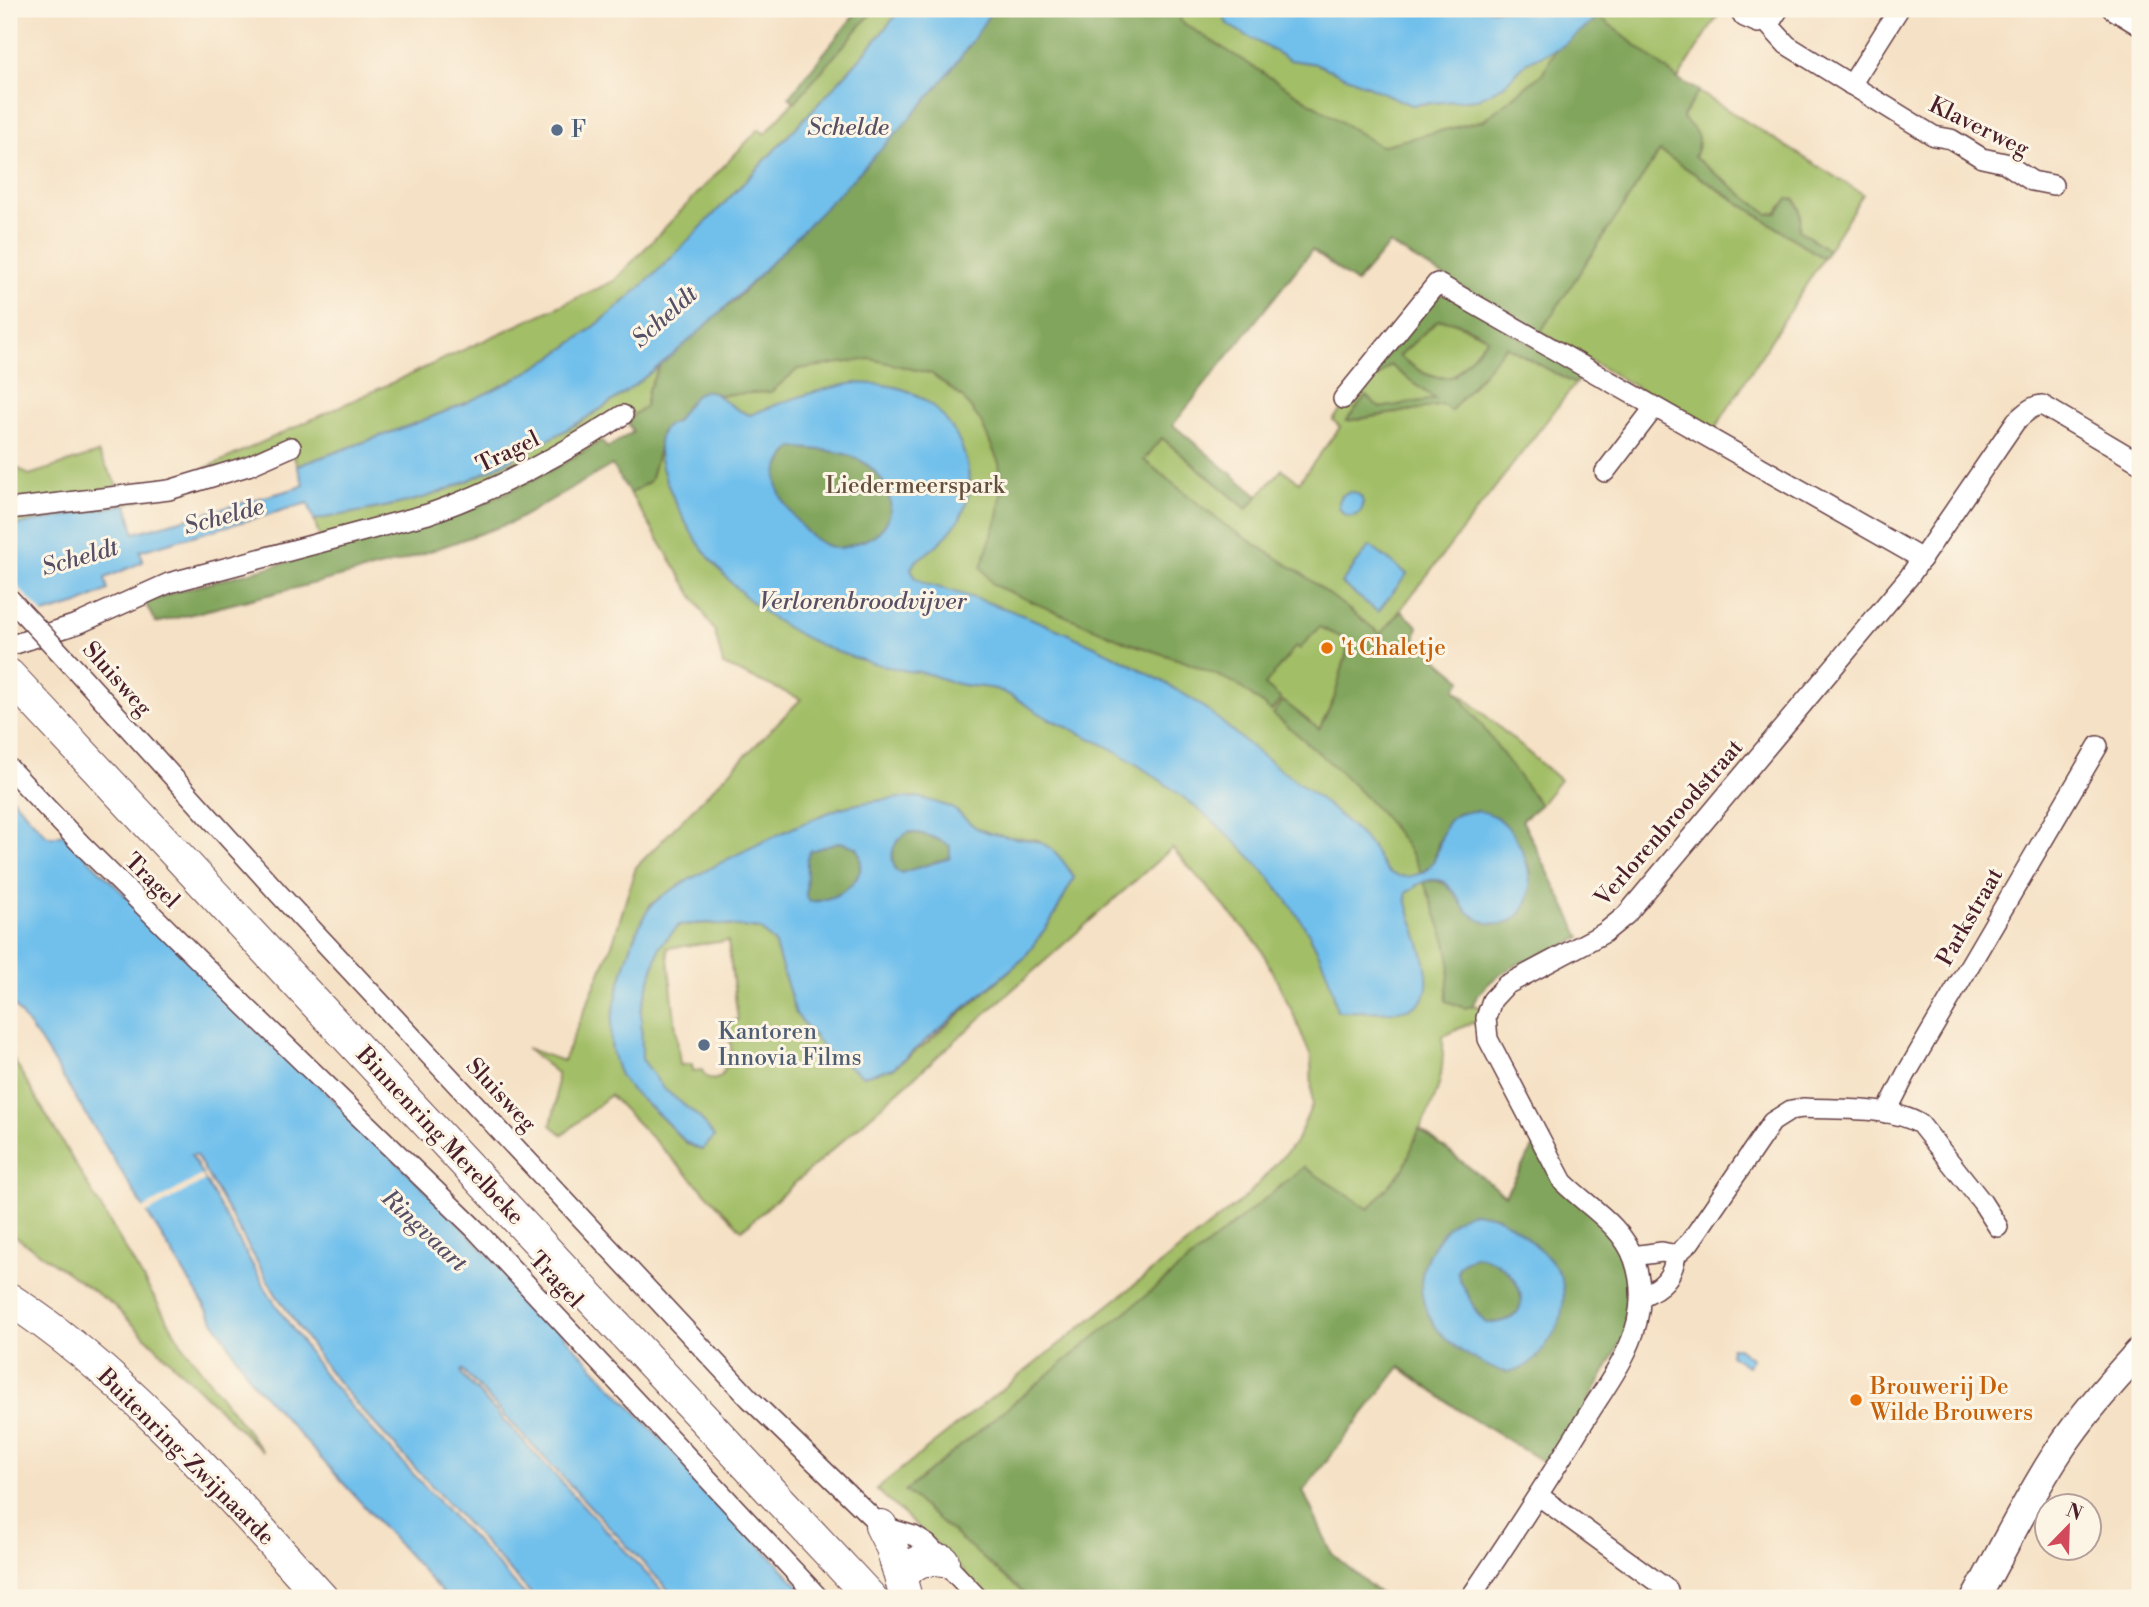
<svg xmlns="http://www.w3.org/2000/svg" width="2149" height="1607" font-family="'Libre Bodoni',serif">
	<style>
		.green { fill: #a2be66; stroke: #766e48; stroke-width: 2; fill-rule: evenodd }
		.forest { fill: #81a55b; stroke: #666243; stroke-width: 2; fill-rule: evenodd }
		.water { fill: #71c0ec; stroke: #5e708c; stroke-width: 2; fill-rule: evenodd }
		.pier { fill: #f5e1c5 }
		.lines { fill: none; stroke-linecap: round; stroke-linejoin: round }
		.minor-casing { stroke: #643c42; stroke-width: 22 }
		.secondary-casing { stroke: #643c42; stroke-width: 31 }
		.trunk-casing { stroke: #643c42; stroke-width: 34 }
		.minor { stroke: #fff; stroke-width: 19 }
		.secondary { stroke: #fff; stroke-width: 28 }
		.trunk { stroke: #fff; stroke-width: 32 }
		.minor-bridge-casing { stroke: #643c42; stroke-width: 22; stroke-linecap: butt }
		.minor-bridge { stroke: #fff; stroke-width: 19 }
		.service-dot { fill: #5c6f8a; stroke: #fcf5e5; stroke-width: 2.5 }
		.food-dot { fill: #e8710a; stroke: #fcf5e5; stroke-width: 2.5 }
		.labels { text-anchor: middle; dominant-baseline: central; stroke-width: 6; stroke-linejoin: round; paint-order: stroke }
		.street-label { font-size: 23px; fill: #4a1f2b; stroke: #fcf5e5 }
		.service-label { font-size: 23px; fill: #4e5e75; stroke: #fcf5e5; text-anchor: start }
		.park-label { font-size: 23px; fill: #644f3d; stroke: #fcf5e5 }
		.food-label { font-size: 23px; fill: #c56008; stroke: #fcf5e5; text-anchor: start }
		.water-label { font-size: 24px; font-style: italic; fill: #564f65; stroke: #fcf5e5 }
	</style>
	<rect width="100%" height="100%" fill="#fcf5e5"/>
	<filter id="ink" filterUnits="userSpaceOnUse"><feTurbulence type="fractalNoise" baseFrequency=".0143" numOctaves="2"/><feDisplacementMap in="SourceGraphic" scale="14" xChannelSelector="R" yChannelSelector="G"/><feConvolveMatrix kernelMatrix="1 2 1 2 8 2 1 2 1" color-interpolation-filters="sRGB"/></filter>
	<filter id="wash" filterUnits="userSpaceOnUse"><feTurbulence type="fractalNoise" baseFrequency=".00686" numOctaves="4" result="noise"/><feDisplacementMap in="SourceGraphic" scale="28" xChannelSelector="R" yChannelSelector="G"/><feGaussianBlur stdDeviation="1.57" result="paint"/><feColorMatrix in="noise" values="0 0 0 0 0 0 0 0 0 0 0 0 0 0 0 0 0 1.4 0 .05"/><feComposite in="paint" operator="in"/></filter>
	<g filter="url(#wash)">
		<rect width="100%" height="100%" fill="#f5e1c5"/>
		<g class="green">
			<path d="M875 9H901C857 66 805 117 756 170 689 240 624 313 541 364 466 410 379 436 297 466L291 448 127 504 9 527V478L12 475 9 469 13 465 29 475 98 453 121 491 182 479 614 281 759 129 765 134Z"/>
			<path d="M1023 9H1722L1678 79 1863 194 1828 250 1798 230C1801 218 1802 209 1795 199L1782 206 1777 213 1768 214 1694 157 1699 144 1660 151 1823 258 1713 432 1389 244 1356 283 1312 250 1162 438 1247 509 1282 469 1299 482 1340 427 1333 420 1370 373 1390 364 1436 399 1380 408 1347 421 1443 405 1451 411 1506 346 1575 384 1381 635 1455 689 1560 780 1540 805 1522 820 1581 938C1546 953 1488 968 1472 1005L1481 1007 1480 1019 1443 1036C1444 1077 1439 1093 1420 1129L1505 1195 1536 1143 1466 1415 1399 1367 1303 1491 1332 1554 1385 1598H987L943 1550 876 1489 1247 1196 1296 1142 1312 1105 1311 1057 1292 1011 1259 945 1172 848 742 1230 610 1095 563 1135 551 1125 556 1103 557 1073 526 1048 563 1061 613 942 636 867 801 699 723 665 715 632 612 464 606 449 633 432 620 411 594 428 602 441C558 468 511 493 464 513 419 531 370 539 324 551L314 520 390 506 453 487 576 425 613 401 660 365 648 390 645 407 633 415 630 422ZM842 807 952 808 977 829 999 836 1038 840 1074 877 1052 919 1024 958 928 1042 893 1068 863 1076 785 975 774 942 760 929 708 923 679 925 660 946 641 1010 642 1059 663 1089 700 1118 714 1137 702 1150 687 1144 621 1076 611 1045 625 967 634 942 650 905 676 887 791 829ZM728 941 738 1020 728 1022 733 1066 725 1067C723 1082 707 1084 702 1070L693 1071 692 1064 680 1065 667 948Z"/>
			<path d="M1438 320H1448L1489 338 1454 376C1431 382 1417 369 1399 356Z"/>
			<path d="M9 1052 181 1343 263 1452 112 1304 9 1232Z"/>
		</g>
		<g class="forest">
			<path d="M859 9H875L795 102 789 97Z"/>
			<path d="M992 9H1184L1180 21 1380 146 1484 120 1543 73 1564 33 1590 9 1678 79 1699 91 1682 117C1697 133 1703 135 1694 157L1768 214 1777 213 1788 199H1794C1802 209 1801 218 1799 230L1828 250 1823 258 1660 151 1540 333 1389 244 1356 283 1312 250 1173 425 1258 496 1247 509 1162 438 1144 460 1226 526 1301 573 1381 634 1401 611 1418 626 1415 640 1462 680 1455 689 1540 805 1522 820 1581 938C1545 954 1488 968 1472 1006L1465 1008 1446 1001 1450 963 1446 942 1424 882C1446 875 1456 894 1466 910L1531 873C1516 836 1505 805 1458 814L1439 841 1433 864 1421 873C1398 818 1319 752 1273 714L1283 701 1319 729 1334 699 1347 651 1341 637 1319 627 1300 649 1296 646 1265 685 1281 699 1271 711 1235 683 1186 662 1126 642 993 585 981 567 998 517 1002 487 999 463 981 422 963 398 932 374 871 359 798 369 771 392 720 395 709 391 688 403 676 422 661 432 658 453 650 481 630 494 612 465 513 522 399 562 156 623 145 603 172 593 431 524C491 503 548 474 602 441L607 448 633 432 628 424 633 415 645 407 648 390 660 365 736 299 866 165 943 79 966 50Z"/>
			<path d="M1439 295H1448L1583 375 1575 384 1506 346 1451 411 1443 405 1346 421 1366 396 1380 408 1435 399 1390 365 1378 378 1370 373ZM1438 320C1457 320 1472 329 1488 338L1454 376C1431 382 1417 370 1399 356Z"/>
			<path d="M793 447C814 450 836 449 856 458 896 478 907 529 857 543 851 545 842 549 836 548 813 545 796 521 785 504 770 480 775 467 793 447Z"/>
			<path d="M909 832C923 833 938 838 950 846V858L901 873 896 871C888 853 893 841 909 832Z"/>
			<path d="M840 842 857 847C872 880 839 900 810 902L806 898 807 859 810 850Z"/>
			<path d="M1419 1129 1505 1195 1536 1143 1629 1258 1633 1321 1552 1467 1466 1415 1400 1367 1303 1491 1332 1554 1385 1598H1029L905 1491 1304 1167 1369 1209 1404 1168ZM1473 1212 1495 1216 1516 1229 1538 1357 1422 1295C1422 1248 1437 1237 1473 1212Z"/>
			<path d="M1475 1256C1519 1260 1547 1324 1486 1323 1474 1311 1475 1308 1468 1295 1457 1274 1449 1268 1475 1256Z"/>
		</g>
		<g class="water">
			<path d="M901 9H992C954 77 890 140 837 195 769 265 702 336 624 393 588 419 549 440 510 460 482 474 453 489 423 498 387 508 350 513 314 520L308 503 140 551 143 562 105 578 108 590 78 604 9 624V527L127 504 134 533 297 488 304 485 297 466C379 436 466 410 541 364 624 313 689 240 756 170 805 117 857 66 901 9Z"/>
			<path d="M1219 9H1608L1561 47 1527 62 1503 86 1478 99 1411 105 1317 64 1290 60 1228 25Z"/>
			<path d="M855 383C873 384 891 384 908 391 954 409 985 473 960 518 952 531 939 544 927 553 920 558 915 560 911 568L915 578 926 584C1016 607 1113 650 1192 699 1213 713 1230 730 1249 745 1272 765 1298 781 1321 800 1337 814 1358 830 1371 846 1378 855 1380 866 1389 872 1401 880 1423 877 1432 864 1443 848 1438 818 1463 813 1474 810 1483 810 1494 816 1518 828 1538 877 1527 902 1515 930 1488 930 1467 911 1459 903 1455 888 1444 882 1430 875 1416 885 1406 893 1406 908 1413 920 1417 935 1448 1024 1406 1011 1337 1011 1319 901 1207 807 1117 752 1096 740 1072 730 1050 719 1033 711 1014 694 995 689 983 686 970 687 958 684 946 681 935 675 923 673 918 671 912 672 907 671 860 662 815 647 775 620 748 602 715 568 697 541 683 520 633 432 676 422 711 364 711 402 750 415 785 401 818 389 855 383ZM793 447C814 450 836 449 856 458 896 478 907 529 857 543 851 545 842 549 836 548 813 545 796 521 785 504 771 481 775 465 793 447Z"/>
			<circle cx="1351" cy="504" r="12"/>
			<path d="M1370 546 1407 574 1378 612 1341 583Z"/>
			<path d="M9 795 46 835 52 837 63 834 454 1218 810 1598H676L462 1370 461 1374 669 1598H535L358 1406 327 1369 275 1293 196 1155H191L270 1296 323 1373 354 1410 528 1598H447L252 1382 41 1042 9 999Z"/>
			<path d="M918 797C928 800 940 803 950 807 961 812 969 826 981 830 1026 847 1044 825 1074 878L1052 919 1024 958 893 1068 863 1076 827 1052 796 1014 774 942 760 929 708 923 679 925 660 946 641 1010 642 1059 663 1088 700 1118 714 1137 702 1150C681 1142 677 1132 661 1117 648 1105 629 1091 620 1075 616 1067 612 1053 611 1044 608 1014 632 931 650 907 665 886 815 815 844 807 868 801 893 798 918 797ZM909 832C923 833 938 838 950 846V858L901 873 896 871C888 853 893 841 909 832ZM840 842 857 847C872 880 839 900 810 902L806 897 807 859 810 851Z"/>
			<path d="M1473 1212C1480 1213 1487 1214 1494 1216 1514 1223 1557 1260 1562 1281 1567 1301 1561 1324 1549 1341 1540 1355 1527 1371 1508 1372 1498 1372 1487 1366 1479 1361 1433 1339 1403 1294 1434 1245 1445 1228 1454 1218 1473 1212ZM1475 1256C1519 1260 1547 1324 1486 1323 1474 1312 1475 1309 1468 1295 1457 1274 1449 1268 1475 1256Z"/>
			<path d="M1731 1347H1736L1752 1359 1747 1366 1730 1355Z"/>
		</g>
		<g class="pier">
			<path d="M9 577 46 617 9 628Z"/>
			<path d="M202 1175 205 1180 144 1215 141 1210Z"/>
		</g>
	</g>
	<g filter="url(#ink)">
		<g class="lines">
			<defs>
				<g id="minor">
					<path d="M1739 9 1744 17 1758 23 1773 18 1779 9"/>
					<path d="M2112 9 2140 26"/>
					<path d="M1766 22 1787 45 1934 136 1951 139 1982 158 2005 163 2032 181 2053 185"/>
					<path d="M1851 85 1899 9"/>
					<path d="M1343 399 1437 283 1922 559"/>
					<path d="M1605 472 1654 408"/>
					<path d="M9 509 169 490 248 466 291 447"/>
					<path d="M9 646 80 623 169 583 428 514C497 490 562 455 623 415"/>
					<path d="M66 659 280 895 750 1399 881 1526 914 1536 927 1544 978 1598"/>
					<path d="M9 768 82 845 245 1006 474 1228 819 1598"/>
					<path d="M1886 1113 1906 1074 2098 746"/>
					<path d="M1676 1255 1690 1242 1772 1122 1791 1110 1803 1108C1837 1110 1891 1106 1920 1124L1982 1202 1998 1227"/>
					<path d="M1633 1256 1662 1252 1676 1255C1672 1279 1662 1287 1641 1297"/>
					<path d="M1539 1496 1668 1590"/>
					<path d="M1470 1598C1511 1538 1550 1477 1588 1415 1606 1386 1629 1356 1637 1322 1642 1301 1641 1279 1634 1259 1622 1225 1587 1206 1563 1182L1488 1039 1486 1018 1492 1000 1506 985 1604 933 1626 915 1909 577 2016 421C2024 414 2031 406 2042 405L2140 463"/>
				</g>
				<path id="secondary" d="M1976 1598C2003 1549 2027 1499 2058 1452 2082 1415 2111 1383 2140 1351"/>
				<g id="trunk">
					<path d="M9 675 871 1598"/>
					<path d="M9 1299C126 1374 229 1495 322 1598"/>
					<path d="M881 1526 892 1548 906 1598"/>
					<path d="M901 1575C916 1562 922 1557 943 1561"/>
				</g>
			</defs>
			<use href="#minor" class="minor-casing"/>
			<use href="#secondary" class="secondary-casing"/>
			<use href="#trunk" class="trunk-casing"/>
			<use href="#minor" class="minor"/>
			<use href="#secondary" class="secondary"/>
			<use href="#trunk" class="trunk"/>
			<defs>
				<path id="minor-bridge" d="M9 598 66 659"/>
			</defs>
			<use href="#minor-bridge" class="minor-bridge-casing"/>
			<use href="#minor-bridge" class="minor-bridge"/>
		</g>
	</g>
	<g class="service-dot">
		<circle cx="557" cy="130" r="7"/>
		<circle cx="704" cy="1045" r="7"/>
	</g>
	<g class="food-dot">
		<circle cx="1327" cy="648" r="7"/>
		<circle cx="1856" cy="1400" r="7"/>
	</g>
	<g class="labels">
		<g class="street-label">
			<text transform="translate(1979 127) rotate(26)">Klaverweg</text>
			<text transform="translate(508 452) rotate(-26)">Tragel</text>
			<text transform="translate(117 679) rotate(48)">Sluisweg</text>
			<text transform="translate(1669 823) rotate(-49)">Verlorenbroodstraat</text>
			<text transform="translate(152 881) rotate(45)">Tragel</text>
			<text transform="translate(1970 917) rotate(-60)">Parkstraat</text>
			<text transform="translate(501 1095) rotate(47)">Sluisweg</text>
			<text transform="translate(440 1136) rotate(47)">Binnenring Merelbeke</text>
			<text transform="translate(556 1280) rotate(47)">Tragel</text>
			<text transform="translate(186 1457) rotate(45)">Buitenring-Zwijnaarde</text>
		</g>
		<g class="service-label">
			<text x="571" y="130">F</text>
			<text x="718" y="1032">Kantoren<tspan x="718" dy="26">Innovia Films</tspan></text>
		</g>
		<g class="park-label">
			<text x="915" y="486">Liedermeerspark</text>
		</g>
		<g class="food-label">
			<text x="1341" y="648">'t Chaletje</text>
			<text x="1870" y="1387">Brouwerij De<tspan x="1870" dy="26">Wilde Brouwers</tspan></text>
		</g>
		<g class="water-label">
			<text x="848" y="128">Schelde</text>
			<text transform="translate(665 317) rotate(-42)">Scheldt</text>
			<text transform="translate(224 517) rotate(-15)">Schelde</text>
			<text transform="translate(80 558) rotate(-16)">Scheldt</text>
			<text x="863" y="602">Verlorenbroodvijver</text>
			<text transform="translate(424 1231) rotate(43)">Ringvaart</text>
		</g>
	</g>
	<rect width="2149" height="1607" fill="none" stroke="#fcf5e5" stroke-width="35"/>
	<g transform="translate(2068 1527) rotate(23)"><circle r="33" fill="#fcf5e5" stroke="#b59f9b" stroke-width="2"/>
	<path d="M0-5L12 26L0 18L-12 26Z" fill="#d1495b"/>
	<text y="-10" font-size="19" font-weight="bold" text-anchor="middle" fill="#4a1f2b">N</text>
	</g>
</svg>
